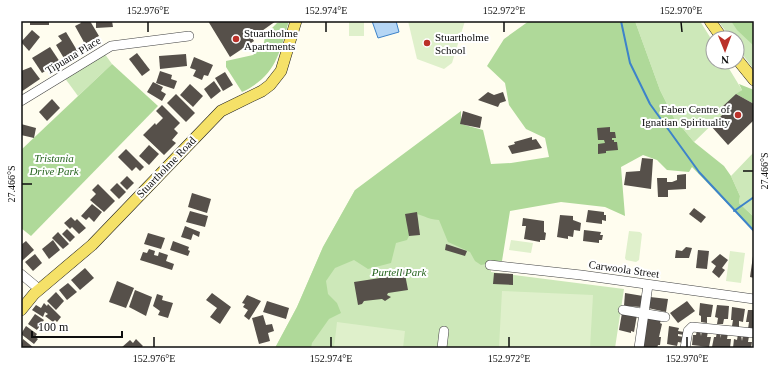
<svg xmlns="http://www.w3.org/2000/svg" width="775" height="369" font-family="Georgia,serif">
	<style>
		.green { fill: #cde8b9 }
		.forest { fill: #afd999 }
		.pitch { fill: #dff0cb }
		.water { fill: #b5d6f5; stroke: #3d83ca }
		.lines { fill: none; stroke-linecap: round; stroke-linejoin: round }
		.stream { stroke: #3d83ca; stroke-width: 2 }
		.building { fill: #56504a }
		.minor-casing { stroke: #414141; stroke-width: 10 }
		.major-casing { stroke: #1f1f1f; stroke-width: 12 }
		.minor { stroke: #fff; stroke-width: 9 }
		.major { stroke: #f5e168; stroke-width: 11 }
		.ticks { fill: none; stroke: #0e0e0e; stroke-width: 1.5 }
		.poi-dot { fill: #bb3129; stroke: #fff; stroke-width: 1.5 }
		.labels { text-anchor: middle; dominant-baseline: central; stroke-width: 4; stroke-linejoin: round; paint-order: stroke }
		.poi-label { font-size: 11px; fill: #0e0e0e; stroke: #fff; text-anchor: start }
		.street-label { font-size: 11px; fill: #0e0e0e; stroke: #fff }
		.park-label { font-size: 11px; font-style: italic; fill: #26641f; stroke: #fff }
		.neatline { fill: none; stroke: #0e0e0e; stroke-width: 1.5 }
		.ticks-label { font-size: 10px; text-anchor: middle; fill: #0e0e0e }
	</style>
	<rect width="100%" height="100%" fill="#fffdef"/>
	<g class="green">
		<path d="M635 21H700L713 42V62H725L742 90 722 107 726 111 694 142 674 118 660 90Z"/>
		<path d="M718 21H754V70L737 47V38H731Z"/>
		<path d="M104 53 112 64 78 96 64 77Z"/>
		<path d="M754 152V217L739 203 740 196 731 176Z"/>
		<path d="M355 190 497 209 491 272 624 289 615 348H275L297 307 323 247Z"/>
	</g>
	<g class="forest">
		<path d="M282 21H289C279 54 276 76 242 92L226 67V61L253 55 263 46 266 34 277 23Z"/>
		<path d="M529 21H635L660 90 674 118 694 142 724 166 731 176 740 196 739 203 754 217V231L692 167 689 172 667 170 657 160 643 155 621 167 625 216 605 207 561 202 510 211 502 261 481 265 475 261 470 252 448 242 439 220C424 219 422 212 406 214L409 236 407 240 396 243 391 263 368 269 354 260 335 268 326 281 328 294 337 303 341 313 329 319 312 343 311 348H275L297 307 323 247 355 190 461 111V124L483 130 491 164 511 163 549 157 545 138 526 129 509 105 505 83 487 66 504 39Z"/>
		<path d="M731 21H754V46L737 30Z"/>
		<path d="M112 64 158 106 31 236 21 228V150Z"/>
		<path d="M739 84 754 90V104L736 94 742 90Z"/>
	</g>
	<g class="pitch">
		<rect x="349" y="21" width="15" height="15"/>
		<path d="M408 21H465L452 63 444 69 417 59Z"/>
		<path d="M629 231 640 232 642 234 639 260 636 262 626 260 625 258Z"/>
		<path d="M511 240 533 243 531 253 509 250Z"/>
		<path d="M730 251 745 253 741 283 726 281Z"/>
		<path d="M502 291 593 295 590 348 499 347Z"/>
		<path d="M337 322 405 331 403 348H334Z"/>
	</g>
	<path class="water" d="M372 21H396L399 32 378 38Z"/>
	<g class="lines">
		<g class="stream">
			<path d="M621 21 630 63 650 104 699 172 754 231"/>
			<path d="M734 211 754 197"/>
		</g>
	</g>
	<g class="building">
		<rect x="30" y="21" width="19" height="4"/>
		<path d="M80 21H90L99 36 85 44 75 26 81 23Z"/>
		<path d="M96 21H112L113 27 96 28Z"/>
		<path d="M208 21H276L252 38 254 41 230 57Z"/>
		<path d="M32 30 40 37 29 51 21 42Z"/>
		<path d="M66 32 78 52 65 60 56 45 62 41 58 36Z"/>
		<path d="M50 47 60 62 42 73 32 58Z"/>
		<path d="M137 53 150 70 142 76 129 59Z"/>
		<path d="M186 54 187 66 160 69 159 56Z"/>
		<path d="M194 57 213 65 208 76 204 75 202 80 193 76 196 70 190 68Z"/>
		<path d="M31 67 40 79 21 92V71Z"/>
		<path d="M160 71 172 75 171 79 177 81 174 89 156 83Z"/>
		<path d="M225 72 233 85 223 91 215 78Z"/>
		<path d="M214 81 221 91 211 99 204 89Z"/>
		<path d="M153 82 163 87 161 91 166 94 162 101 147 92Z"/>
		<path d="M190 84 203 96 193 107 180 95Z"/>
		<path d="M488 92 494 95 503 92 506 101 500 103 498 107 478 100Z"/>
		<path d="M176 94 195 113 186 122 167 103Z"/>
		<path d="M736 94 754 104V120L728 145 711 126 726 111 722 107Z"/>
		<path d="M52 99 60 108 47 121 39 112Z"/>
		<path d="M162 105 180 123 174 129 178 133 172 140 176 143 164 155 143 135 155 123 156 125 163 118 156 111Z"/>
		<path d="M463 111 482 117 480 128 460 124Z"/>
		<path d="M21 124 36 128 34 138 21 135Z"/>
		<path d="M610 127V132H615L616 138H612V140H614V142H617L618 150 606 151V153L598 154V144L605 143 604 140H598L597 128Z"/>
		<path d="M532 137V140L536 139 542 148 512 154 508 146 515 144 514 142Z"/>
		<path d="M149 145 159 154 149 165 139 156Z"/>
		<path d="M126 149 144 167 140 171 136 167 132 171 118 157Z"/>
		<path d="M642 158 653 159 651 189 624 185 626 172 640 171Z"/>
		<path d="M686 174V189L668 190V197H658L657 178H667V182H672L677 180V175Z"/>
		<path d="M127 176 134 183 127 190 120 183Z"/>
		<path d="M117 183 126 192 119 199 110 190Z"/>
		<path d="M98 184 115 201 104 212 90 200 96 194 92 190Z"/>
		<path d="M192 193 211 199 207 213 188 207Z"/>
		<path d="M92 204 102 212 94 222 89 217 86 220 81 216Z"/>
		<path d="M694 208 706 217 701 223 689 214Z"/>
		<path d="M588 210 604 212V215H606V221L602 220V224L586 222Z"/>
		<path d="M190 211 208 216 205 227 186 222Z"/>
		<path d="M417 212 420 235 409 236 405 214Z"/>
		<path d="M560 215 573 216V220L581 223 580 231 574 230 573 237 568 236V239L557 237Z"/>
		<path d="M71 217 75 221 77 219 86 228 79 234 72 227 70 229 64 223Z"/>
		<path d="M523 218 544 221V232L546 233 545 240H540V242L524 239 526 226H522Z"/>
		<path d="M185 226 200 232 199 237 193 234 191 240 181 237Z"/>
		<path d="M67 229 75 237 70 242 62 234Z"/>
		<path d="M584 230 601 232 600 235H603L602 240H599V243L583 241Z"/>
		<path d="M58 232 69 244 63 249 52 238Z"/>
		<path d="M148 233 165 238 161 249 144 244Z"/>
		<path d="M53 240 60 250 49 259 42 249Z"/>
		<path d="M26 241 34 250 22 261 21 245Z"/>
		<path d="M173 241 189 247 188 250 190 251 188 256 170 250Z"/>
		<path d="M446 244 467 251 465 256 445 250Z"/>
		<path d="M686 247 692 248 689 258H675L676 250 682 251Z"/>
		<path d="M149 249 155 251 154 255 158 256 159 252 168 255 166 261 174 264 172 270 140 260 143 252 147 253Z"/>
		<path d="M698 250 709 251 707 269 696 268Z"/>
		<path d="M35 254 42 263 33 271 25 262Z"/>
		<path d="M720 254 728 260 722 268 725 270 719 278 712 272 716 266 711 262Z"/>
		<path d="M753 256H754V278L750 277Z"/>
		<path d="M85 268 94 278 80 290 71 280Z"/>
		<path d="M404 269 408 290 388 293 387 295 391 297 385 301 382 299 364 301 362 304 358 305 354 282 380 278 379 272 391 271 392 273H397V270Z"/>
		<path d="M494 273 513 274V285L493 284Z"/>
		<path d="M117 281 134 288 126 308 109 302Z"/>
		<path d="M68 283 77 292 67 300 59 290Z"/>
		<path d="M135 290 152 297 146 316 129 307Z"/>
		<path d="M56 292 64 301 56 310 47 301Z"/>
		<path d="M212 293 231 307 220 324 210 317 217 308 206 300Z"/>
		<path d="M625 293 643 296 642 307 624 306Z"/>
		<path d="M157 294 163 296 162 300 173 303 168 318 158 315 160 311 153 306Z"/>
		<path d="M247 295 261 301 249 320 244 316 248 310 243 307 245 304 242 303Z"/>
		<path d="M650 297 668 299 666 312 648 308Z"/>
		<path d="M267 301 289 308 286 319 263 312Z"/>
		<path d="M687 301 695 311 678 323 670 313Z"/>
		<path d="M44 303 47 306 48 304 61 317 57 322 55 320 53 322 45 316 48 314 45 312 43 317 32 310 36 305 41 308Z"/>
		<path d="M700 303 713 305 711 317H707V323L701 322V316L699 315Z"/>
		<path d="M717 305 729 306 728 319H724L723 324H717L718 318 715 317Z"/>
		<path d="M732 307 745 309 743 322 739 321V327L732 326 733 320H731Z"/>
		<path d="M748 310H754V329H748L749 322H746Z"/>
		<path d="M622 313 637 315 634 332 631 331V333L619 330Z"/>
		<path d="M35 314 44 320 37 330 28 324Z"/>
		<path d="M263 315 266 325 272 324 274 331 268 333 270 341 259 344 252 318Z"/>
		<path d="M646 316 661 320 660 323 662 324 659 337H661L660 345H658L657 348H641Z"/>
		<path d="M26 326 37 334 35 337 38 339 34 344 21 334Z"/>
		<path d="M669 326 679 328 678 331 684 332V335L678 334V336L684 337 683 343 678 342 677 346 667 344Z"/>
		<path d="M697 330H700L701 336 702 330 708 331 707 337H711L709 347 692 345 693 335H696Z"/>
		<path d="M717 332H721L720 338 722 333H728L727 339H731L730 348 712 347 714 337H716Z"/>
		<path d="M738 334 741 335 742 341 743 335 749 336 748 342H752L751 348H733L734 339 737 340Z"/>
		<path d="M23 339 34 348H21Z"/>
		<path d="M136 339 143 346 141 348H121L130 340 133 343Z"/>
	</g>
	<g class="lines">
		<defs>
			<g id="minor">
				<path d="M21 101 111 46 189 36"/>
				<path d="M490 265 581 275 754 299"/>
				<path d="M21 274 39 289"/>
				<path d="M623 310 665 317"/>
				<path d="M442 348 444 331"/>
				<path d="M639 348 648 285"/>
				<path d="M685 348 688 331 692 327 754 333"/>
			</g>
			<g id="major">
				<path d="M710 21 722 38"/>
				<path d="M737 59 754 80"/>
				<path d="M21 310 34 294 92 245 221 111 262 91 270 85 281 71 296 21"/>
			</g>
		</defs>
		<use href="#minor" class="minor-casing"/>
		<use href="#major" class="major-casing"/>
		<use href="#minor" class="minor"/>
		<use href="#major" class="major"/>
	</g>
	<path class="ticks" d="M148 22V32M326 22V32M504 22V32M681 22 682 32M743 171H753M22 184H32M154 337V347M331 337V347M509 337V347M687 337V347"/>
	<g class="poi-dot">
		<circle cx="236" cy="39" r="4"/>
		<circle cx="427" cy="43" r="4"/>
		<circle cx="738" cy="115" r="4"/>
	</g>
	<g class="labels">
		<g class="poi-label">
			<text x="244" y="33">Stuartholme<tspan x="244" dy="13">Apartments</tspan></text>
			<text x="435" y="37">Stuartholme<tspan x="435" dy="13">School</tspan></text>
			<text x="730" y="109" text-anchor="end">Faber Centre of<tspan x="730" dy="13">Ignatian Spirituality</tspan></text>
		</g>
		<g class="street-label">
			<text transform="translate(73 55) rotate(-31)">Tipuana Place</text>
			<text transform="translate(166 167) rotate(-46)">Stuartholme Road</text>
			<text transform="translate(624 269) rotate(8)">Carwoola Street</text>
		</g>
		<g class="park-label">
			<text x="54" y="158">Tristania<tspan x="54" dy="13">Drive Park</tspan></text>
			<text x="399" y="272">Purtell Park</text>
		</g>
	</g>
	<rect width="775" height="369" fill="none" stroke="#ffffff" stroke-width="44"/>
	<g transform="translate(725 50) rotate(179)"><circle r="19" fill="#ffffff" stroke="#9f9f9f"/>
	<path d="M0-3L7 15L0 10L-7 15Z" fill="#bb3129"/>
	<text y="-6" font-size="11" font-weight="bold" text-anchor="middle" fill="#0e0e0e">N</text>
	</g>
	<path d="M32 331v6h90v-6" fill="none" stroke="#0e0e0e" stroke-width="2"/>
	<text x="38" y="331" font-size="12" fill="#0e0e0e" stroke="#ffffff" stroke-width="3" paint-order="stroke">100 m</text>
	<rect x="22" y="22" width="731" height="325" class="neatline"/>
	<g class="ticks-label">
		<text x="148" y="14">152.976°E</text>
		<text x="326" y="14">152.974°E</text>
		<text x="504" y="14">152.972°E</text>
		<text x="681" y="14">152.970°E</text>
		<text transform="translate(764 171) rotate(-90)" y="4">27.466°S</text>
		<text transform="translate(11 184) rotate(-90)" y="4">27.466°S</text>
		<text x="154" y="362">152.976°E</text>
		<text x="331" y="362">152.974°E</text>
		<text x="509" y="362">152.972°E</text>
		<text x="687" y="362">152.970°E</text>
	</g>
</svg>
